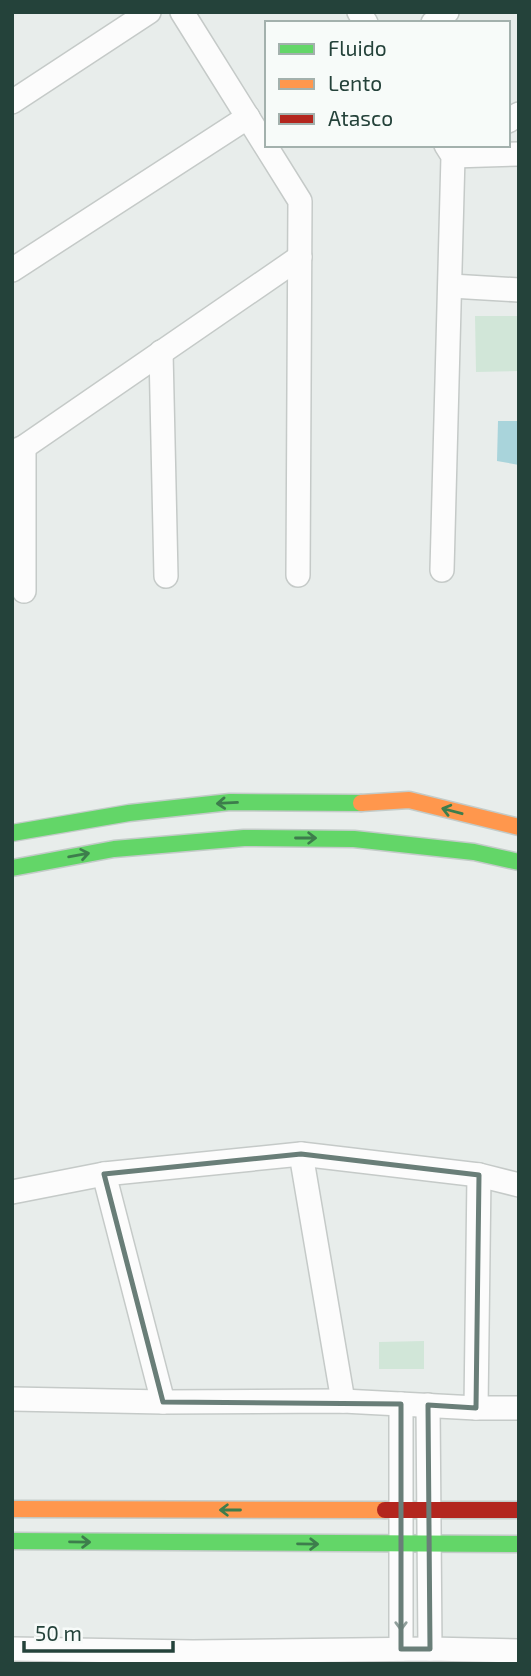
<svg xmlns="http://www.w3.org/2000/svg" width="531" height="1676" font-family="'Exo 2',sans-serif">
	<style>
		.green { fill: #d1e6d8 }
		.water { fill: #a9d4db }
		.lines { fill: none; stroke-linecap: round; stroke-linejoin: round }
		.street-casing { stroke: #c5cac8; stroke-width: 26 }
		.fast-casing { stroke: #c3cbc8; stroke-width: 19 }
		.slow-casing { stroke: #c3cbc8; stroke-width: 19 }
		.jam-casing { stroke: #c3cbc8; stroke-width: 19 }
		.street { stroke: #fcfcfc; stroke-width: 23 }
		.fast { stroke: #63d668; stroke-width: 16 }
		.slow { stroke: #ff974d; stroke-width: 16 }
		.jam { stroke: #b3261e; stroke-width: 16 }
		.oneway { stroke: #3d7d4c }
		.oneway2 { stroke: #909f9b }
		.marked { fill: none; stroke: #697e78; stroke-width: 5; stroke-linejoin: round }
	</style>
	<rect width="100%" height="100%" fill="#e8edeb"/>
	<g class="green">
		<path d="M475 316H519V371L476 372Z"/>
		<path d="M424 1341V1369H379V1342Z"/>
	</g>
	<path class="water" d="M498 421H519V465L497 461Z"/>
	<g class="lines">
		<defs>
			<g id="street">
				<path d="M182 12 300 201 298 575"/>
				<path d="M359 12 366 23"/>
				<path d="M433 23 447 12"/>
				<path d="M12 102 149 12"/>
				<path d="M508 121 519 114"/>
				<path d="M453 156 519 154"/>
				<path d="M12 270 248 117"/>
				<path d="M451 286 519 290"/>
				<path d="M161 352 166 576"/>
				<path d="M12 452 24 447 300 257"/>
				<path d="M442 570 453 156 446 145"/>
				<path d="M24 591V447"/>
				<path d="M301 1154 343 1401"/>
				<path d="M104 1174 163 1402"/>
				<path d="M12 1192 104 1174 301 1154 479 1175 519 1185"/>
				<path d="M12 1399 163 1402 343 1401 476 1408H519"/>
				<path d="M428 1405 430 1649"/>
				<path d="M476 1408 479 1175"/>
				<path d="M12 1649 193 1652 430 1649 519 1651"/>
				<path d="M401 1649V1404"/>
			</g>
			<g id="fast">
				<path d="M12 833 129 813 230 802 361 803"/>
				<path d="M12 868 114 849 244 838 354 839 474 852 519 862"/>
				<path d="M12 1541 519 1544"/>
			</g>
			<g id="slow">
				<path d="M361 803 409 800 519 827"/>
				<path d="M12 1509 385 1510"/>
			</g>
			<path id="jam" d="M385 1510H519"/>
		</defs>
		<use href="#street" class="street-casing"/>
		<use href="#fast" class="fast-casing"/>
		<use href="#slow" class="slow-casing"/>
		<use href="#jam" class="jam-casing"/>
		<use href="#street" class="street"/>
		<use href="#fast" class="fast"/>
		<use href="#slow" class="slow"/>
		<use href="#jam" class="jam"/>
	</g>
	<defs><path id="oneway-shaft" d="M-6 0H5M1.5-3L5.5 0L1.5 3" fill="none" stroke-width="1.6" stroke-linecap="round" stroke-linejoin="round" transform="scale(1.75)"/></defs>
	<g class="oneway">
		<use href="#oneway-shaft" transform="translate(227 803) rotate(177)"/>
		<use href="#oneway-shaft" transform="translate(452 811) rotate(-165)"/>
		<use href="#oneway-shaft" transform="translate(306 838)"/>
		<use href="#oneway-shaft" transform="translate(79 855) rotate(-10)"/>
		<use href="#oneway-shaft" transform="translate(230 1510) rotate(-180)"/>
		<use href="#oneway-shaft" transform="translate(80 1542) rotate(1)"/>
		<use href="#oneway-shaft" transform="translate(308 1544) rotate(1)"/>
	</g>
	<use class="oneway2" href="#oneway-shaft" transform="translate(401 1620) rotate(90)"/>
	<path class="marked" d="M301 1154 479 1175 476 1408 428 1405 430 1649H401V1404L163 1402 104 1174Z"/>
	<rect width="531" height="1676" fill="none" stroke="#24423a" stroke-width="28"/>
	<rect x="265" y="21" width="245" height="126" fill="#f7fbf9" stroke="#a3b1ad" stroke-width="2"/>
	<rect x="279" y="44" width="35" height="10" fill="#63d668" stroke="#a3b1ad" stroke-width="2"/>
	<text x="328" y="56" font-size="21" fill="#24423a">Fluido</text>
	<rect x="279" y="79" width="35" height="10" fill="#ff974d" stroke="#a3b1ad" stroke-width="2"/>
	<text x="328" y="91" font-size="21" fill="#24423a">Lento</text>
	<rect x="279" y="114" width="35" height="10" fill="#b3261e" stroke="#a3b1ad" stroke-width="2"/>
	<text x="328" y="126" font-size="21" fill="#24423a">Atasco</text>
	<path d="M24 1641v10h149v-10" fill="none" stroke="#24423a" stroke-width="3.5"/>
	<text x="35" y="1641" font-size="21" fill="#24423a" stroke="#f7fbf9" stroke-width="5" paint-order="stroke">50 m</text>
</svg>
